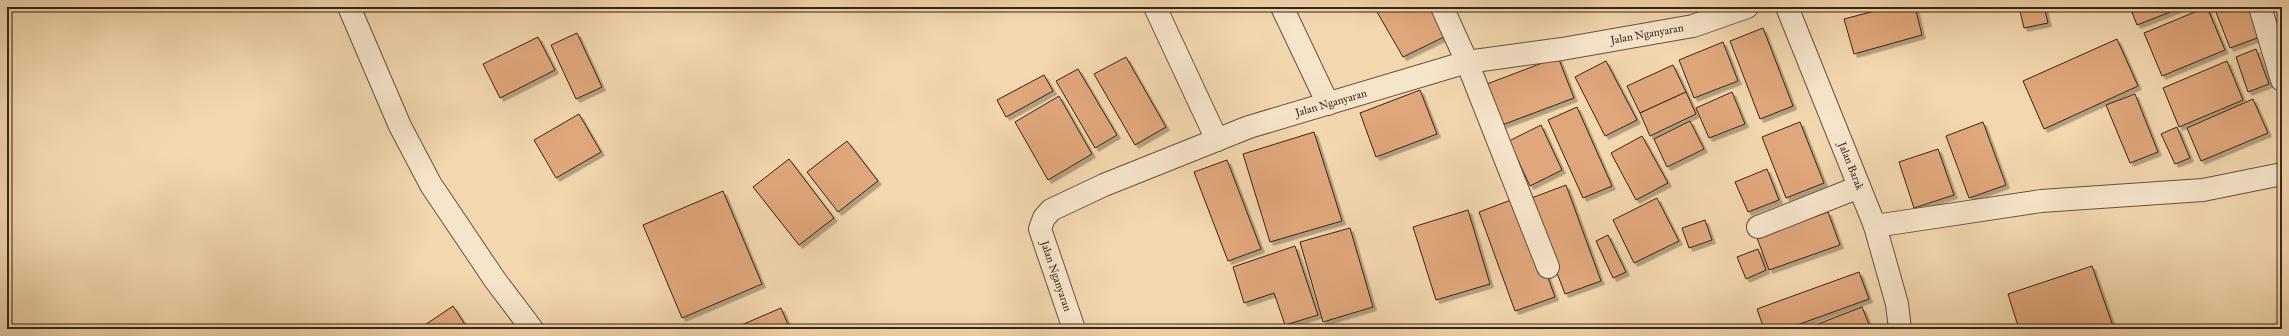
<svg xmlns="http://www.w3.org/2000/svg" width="2289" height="336" font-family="'IM FELL Great Primer',serif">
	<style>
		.building { fill: #e1a77c; stroke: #392419; filter: url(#shadow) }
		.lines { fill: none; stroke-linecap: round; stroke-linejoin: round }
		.minor-casing { stroke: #68513e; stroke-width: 24 }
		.minor { stroke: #f7e5cb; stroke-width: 22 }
		.labels { text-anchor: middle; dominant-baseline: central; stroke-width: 4; stroke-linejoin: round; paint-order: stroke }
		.street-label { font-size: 11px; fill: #392419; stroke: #f7e5cb }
	</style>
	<defs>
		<filter id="shadow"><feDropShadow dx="3.5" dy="3.5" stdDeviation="0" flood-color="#0004"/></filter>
	</defs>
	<rect width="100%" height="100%" fill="#f3d7af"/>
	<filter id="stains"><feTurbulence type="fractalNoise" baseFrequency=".005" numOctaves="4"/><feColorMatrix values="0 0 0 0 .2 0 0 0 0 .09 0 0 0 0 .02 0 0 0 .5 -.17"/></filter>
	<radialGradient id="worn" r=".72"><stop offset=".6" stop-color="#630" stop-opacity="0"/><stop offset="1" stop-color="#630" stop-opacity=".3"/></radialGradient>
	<g class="building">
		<path d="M1390 7H1437L1450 34 1403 57 1377 12Z"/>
		<path d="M1890 7H1915L1922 35 1854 54 1844 19Z"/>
		<path d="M2019 7H2044L2048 23 2024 28Z"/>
		<path d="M2130 7H2183L2137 25Z"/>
		<path d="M2207 7 2225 50 2162 76 2144 33Z"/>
		<path d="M2214 7H2248L2260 37 2230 48Z"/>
		<path d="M1763 28 1793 106 1760 119 1730 41Z"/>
		<path d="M577 33 602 87 576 99 551 45Z"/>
		<path d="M538 37 555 70 500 98 483 64Z"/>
		<path d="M2117 39 2138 86 2044 129 2023 81Z"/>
		<path d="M1723 42 1738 81 1694 98 1679 60Z"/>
		<path d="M2256 49 2269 84 2248 92 2236 57Z"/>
		<path d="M1126 57 1166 127 1135 145 1094 74Z"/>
		<path d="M1558 57 1574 98 1494 128 1479 87Z"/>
		<path d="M1606 61 1637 120 1605 136 1575 77Z"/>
		<path d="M2227 61 2243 100 2179 127 2163 88Z"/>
		<path d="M1673 65 1686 92 1640 113 1627 86Z"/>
		<path d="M1078 69 1117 135 1095 148 1056 81Z"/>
		<path d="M1044 75 1053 91 1006 117 997 100Z"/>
		<path d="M1420 90 1437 134 1376 157 1360 113Z"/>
		<path d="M1686 92 1696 114 1650 136 1640 113Z"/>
		<path d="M1732 92 1745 124 1709 138 1696 108Z"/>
		<path d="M2135 94 2158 152 2130 163 2106 105Z"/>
		<path d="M1059 96 1092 154 1048 180 1015 122Z"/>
		<path d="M2253 99 2268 133 2201 161 2187 128Z"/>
		<path d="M1577 107 1612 186 1583 198 1548 120Z"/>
		<path d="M579 114 601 152 556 178 534 140Z"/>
		<path d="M1690 121 1704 149 1667 167 1654 139Z"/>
		<path d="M1800 122 1824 183 1786 198 1762 137Z"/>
		<path d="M1983 122 2006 185 1969 198 1946 136Z"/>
		<path d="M1541 125 1562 170 1530 186 1509 141Z"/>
		<path d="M2177 127 2190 158 2175 164 2161 134Z"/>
		<path d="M1314 132 1342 221 1270 242 1243 154Z"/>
		<path d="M1642 136 1668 183 1636 200 1611 153Z"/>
		<path d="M847 141 878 181 838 212 807 172Z"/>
		<path d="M1938 149 1954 195 1914 208 1899 162Z"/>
		<path d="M789 159 834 218 799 245 753 187Z"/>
		<path d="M1227 160 1261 249 1228 261 1194 172Z"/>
		<path d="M1767 169 1779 200 1748 212 1735 182Z"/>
		<path d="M1566 185 1601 281 1565 294 1529 199Z"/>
		<path d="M723 191 762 284 682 318 643 225Z"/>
		<path d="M1519 197 1555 297 1515 311 1479 212Z"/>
		<path d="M1657 198 1679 241 1634 263 1613 220Z"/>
		<path d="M1468 210 1490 284 1436 300 1413 227Z"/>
		<path d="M1828 212 1840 245 1769 270 1757 238Z"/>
		<path d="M1705 220 1712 240 1689 248 1682 228Z"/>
		<path d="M1350 228 1373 307 1323 322 1300 242Z"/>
		<path d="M1608 235 1626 272 1613 278 1596 241Z"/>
		<path d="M1295 246 1318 315 1285 325 1274 293 1244 303 1233 267Z"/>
		<path d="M1758 249 1766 270 1746 279 1737 257Z"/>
		<path d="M2092 266 2114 329H2019L2008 294Z"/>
		<path d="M1859 272 1869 299 1786 329H1764L1757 309Z"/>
		<path d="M453 306 468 329H419Z"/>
		<path d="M1862 307 1871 329H1814L1813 326Z"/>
		<path d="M781 308 790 329H732Z"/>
	</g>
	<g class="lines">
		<defs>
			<g id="minor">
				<path d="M349 7 400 126 431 185 495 280 532 329"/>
				<path d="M1155 7 1217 140"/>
				<path d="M1282 7 1328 104"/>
				<path d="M1442 7 1467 62 1548 267"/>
				<path d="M1787 7 1875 226 1897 304 1900 329"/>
				<path d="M2260 7 2282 80"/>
				<path d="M1875 226 2041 201 2203 190 2282 174"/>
				<path d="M1758 227 1859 187"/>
				<path d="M1074 329 1040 229 1044 218 1051 210 1104 185 1249 127 1467 62 1562 49 1693 26 1747 7"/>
			</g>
		</defs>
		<use href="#minor" class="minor-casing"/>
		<use href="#minor" class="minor"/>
	</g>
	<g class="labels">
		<g class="street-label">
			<text transform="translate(1647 34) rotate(-10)">Jalan Nganyaran</text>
			<text transform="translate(1331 103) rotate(-16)">Jalan Nganyaran</text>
			<text transform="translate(1851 166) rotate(68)">Jalan Barak</text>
			<text transform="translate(1056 276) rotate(71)">Jalan Nganyaran</text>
		</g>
	</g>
	<rect width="2289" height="336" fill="none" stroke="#f3d7af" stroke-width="24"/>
	<rect x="8" y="8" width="2273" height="320" fill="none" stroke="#392419" stroke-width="2"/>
	<rect x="12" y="12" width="2265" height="312" fill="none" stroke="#392419"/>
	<rect width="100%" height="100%" filter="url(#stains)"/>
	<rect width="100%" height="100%" fill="url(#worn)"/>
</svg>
